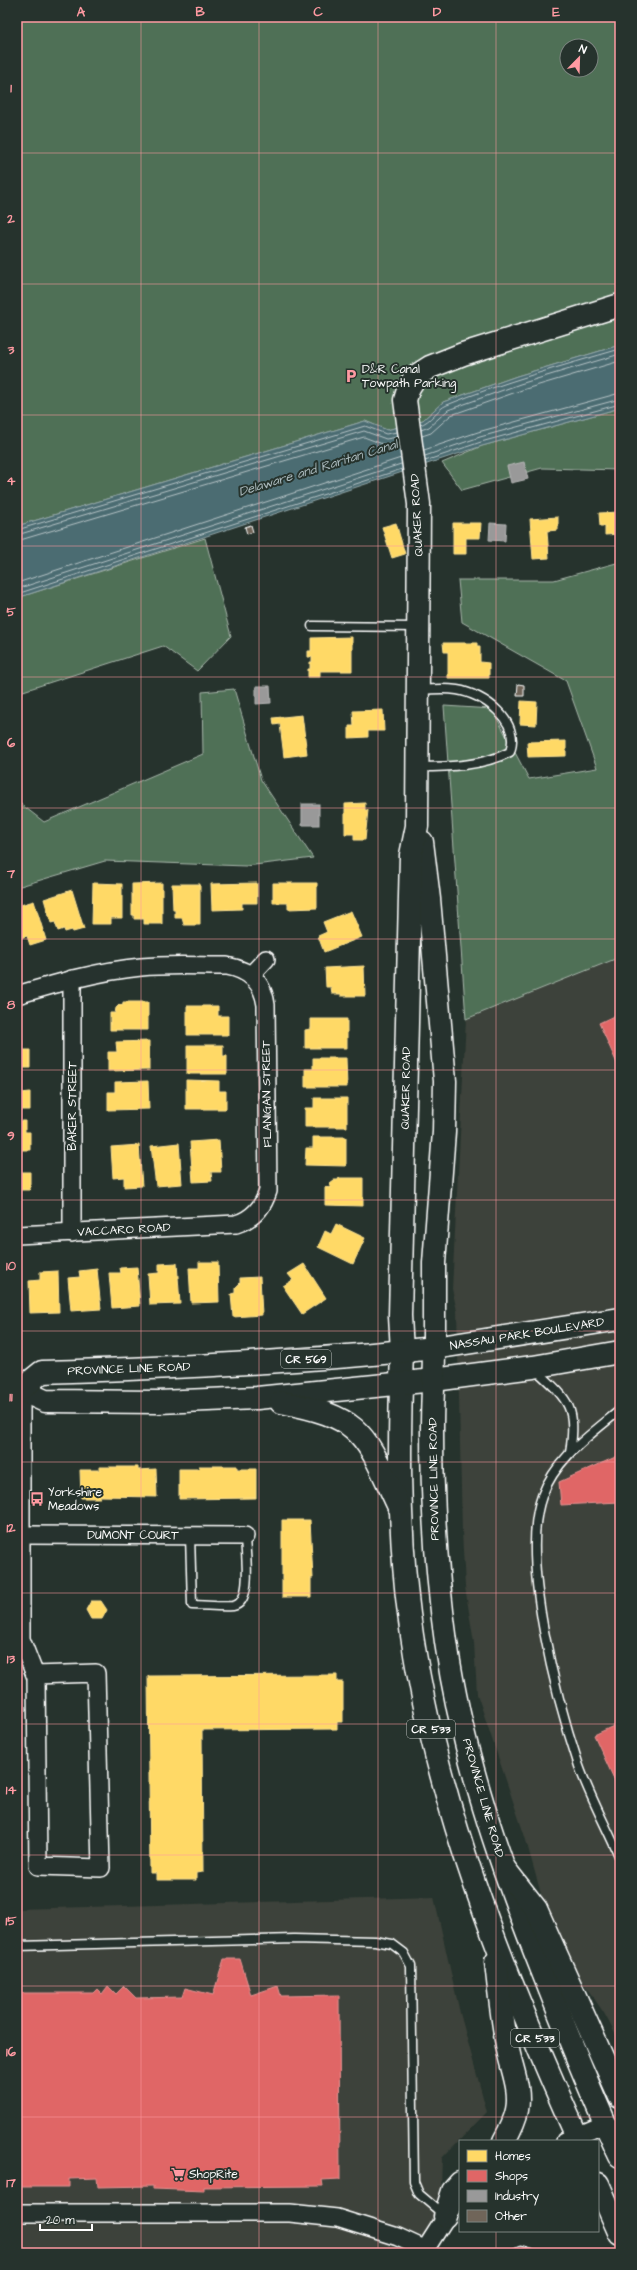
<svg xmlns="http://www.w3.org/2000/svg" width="637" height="2270" font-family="'Architects Daughter',sans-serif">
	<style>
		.built { fill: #3c423a }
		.green { fill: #506f57; stroke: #a8b7ab; fill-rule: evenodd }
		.water { fill: #4b6c72; stroke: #93a7aa }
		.homes { fill: #ffd966; stroke: #ffe494 }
		.shops { fill: #e06666; stroke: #e99494 }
		.industry { fill: #999; stroke: #b8b8b8 }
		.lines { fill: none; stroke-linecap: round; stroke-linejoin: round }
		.shore { stroke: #b7c4c7; stroke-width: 1 }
		.building { fill: #706559; stroke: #fff }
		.lane-casing { stroke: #fff; stroke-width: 11 }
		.street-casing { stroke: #fff; stroke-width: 20 }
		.secondary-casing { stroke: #fff; stroke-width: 25 }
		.primary-casing { stroke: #fff; stroke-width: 25 }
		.highway-casing { stroke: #fff; stroke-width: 25 }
		.lane { stroke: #26332d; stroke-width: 8 }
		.street { stroke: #26332d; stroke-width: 17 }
		.secondary { stroke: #26332d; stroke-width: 22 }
		.primary { stroke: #26332d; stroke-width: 22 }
		.highway { stroke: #26332d; stroke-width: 22 }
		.grid { fill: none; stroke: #ff9aa2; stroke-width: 1; stroke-opacity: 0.55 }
		.labels { text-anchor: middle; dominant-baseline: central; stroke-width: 4; stroke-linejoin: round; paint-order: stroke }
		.shield { fill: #26332d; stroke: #bec2c0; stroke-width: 1 }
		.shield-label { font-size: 11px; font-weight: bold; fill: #fff }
		.poi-label { font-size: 12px; fill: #fff; stroke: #26332d; text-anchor: start }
		.street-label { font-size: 12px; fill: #fff; stroke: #26332d }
		.water-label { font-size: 13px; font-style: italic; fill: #aebdc0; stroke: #26332d }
		.neatline { fill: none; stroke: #ff9aa2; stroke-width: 1.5 }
		.grid-label { font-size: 13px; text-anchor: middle; font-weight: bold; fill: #ff9aa2 }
	</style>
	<rect width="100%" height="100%" fill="#26332d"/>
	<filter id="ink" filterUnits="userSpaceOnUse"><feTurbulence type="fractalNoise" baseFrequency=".025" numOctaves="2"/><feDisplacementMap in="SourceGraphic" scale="8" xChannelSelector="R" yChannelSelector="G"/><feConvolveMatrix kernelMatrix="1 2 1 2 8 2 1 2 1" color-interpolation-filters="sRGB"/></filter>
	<g filter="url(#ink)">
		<g class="built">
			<path d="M620 957V2043L604 2013 572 1967 541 1894 525 1837 477 1694 474 1643 465 1587 462 1532 457 1311 452 1289 466 1019Z"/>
			<path d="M434 1897 460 2013 487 2112 442 2158 439 2253H17V1909Z"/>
		</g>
		<g class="green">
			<path d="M17 17H620V345L517 376 443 402 423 420 387 430 365 421 17 526ZM567 46H591V70H567Z"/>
			<path d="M620 408V470L542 468 462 490 442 463 482 446Z"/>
			<path d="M205 538 231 636 197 671 163 646 17 693V598Z"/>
			<path d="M620 562V957L466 1019 444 706 492 709 529 779 597 768 566 681 462 622 458 580H554Z"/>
			<path d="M234 689 261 780 313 858 246 866 105 861 17 887V801L44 822 203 754 202 692Z"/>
		</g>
		<path class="water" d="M620 345V408L482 446 17 598V526L365 421 387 430 423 420 443 402 517 376Z"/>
		<g class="homes">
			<path d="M620 512V534L605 535V526H600L599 513Z"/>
			<path d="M558 517V530L547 531 549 558 533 559 530 519Z"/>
			<path d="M396 523 405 554 392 558 382 527Z"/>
			<path d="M453 523H481L480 538H466V554H453Z"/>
			<path d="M352 637V671H320V677H308V669H310V662H312V657H308V651H311V638Z"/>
			<path d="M443 643H477V646H480V662L489 663V678H448V652H444Z"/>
			<path d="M521 701 537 702 536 725 520 724Z"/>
			<path d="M383 710 384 731H368V737L349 738V726H354L353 711Z"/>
			<path d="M302 715 307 754 284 757 280 724 274 725 273 718Z"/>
			<path d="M566 741V756L528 757 527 742Z"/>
			<path d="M365 803V810H368L365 840H354V834H345V804Z"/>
			<path d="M93 883 122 884V918H111V924H92Z"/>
			<path d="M162 883V924H144V919H134V915H132V884Z"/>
			<path d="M257 883V903H242V909L212 910 211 884Z"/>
			<path d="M273 883H317V908L288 909V903H273Z"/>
			<path d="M172 884H200V925H184L182 918H175V910H173Z"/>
			<path d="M72 890 84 929 73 932 72 930 65 932 64 929 58 931 55 922 51 923 44 899Z"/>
			<path d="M34 901 46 940 30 945 27 936 17 939V906Z"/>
			<path d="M351 911 362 937 324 952 318 936 327 932 323 922Z"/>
			<path d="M364 966 365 996H341V994H332L331 987H326L325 968Z"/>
			<path d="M123 1002H148V1030H110V1013H115L116 1008 119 1005H123Z"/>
			<path d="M187 1006H218V1016H228V1035H187Z"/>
			<path d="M311 1019H347V1048H305V1030L311 1029Z"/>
			<path d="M17 1039H22V1050H30V1068H17Z"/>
			<path d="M149 1041V1070L108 1071V1052H117L116 1042Z"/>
			<path d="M187 1045H223V1056H227V1074H187Z"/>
			<path d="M313 1058H346L347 1087H305V1069H313Z"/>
			<path d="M186 1080 219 1081V1091H226V1109H186Z"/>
			<path d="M148 1081 149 1109 108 1110V1092H115V1082Z"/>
			<path d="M17 1082H21V1093L30 1092V1110H17Z"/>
			<path d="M314 1098H347V1127H305V1108H314Z"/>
			<path d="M17 1121H25V1132H30V1150H17Z"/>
			<path d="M313 1137H346V1166L305 1165 306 1148H313Z"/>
			<path d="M219 1140 221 1172H211L212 1181 193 1182 190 1142Z"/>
			<path d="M179 1143 182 1184 156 1186 151 1146Z"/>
			<path d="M139 1145 142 1186 124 1187V1177L113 1178 111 1147Z"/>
			<path d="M17 1161H20V1172H30V1190H17Z"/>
			<path d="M339 1178H363V1206L325 1205V1187L330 1188V1183L334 1180H338Z"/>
			<path d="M336 1224 365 1238 353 1264 318 1247 325 1231 331 1234Z"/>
			<path d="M199 1262H218L219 1302 191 1303 189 1268H199Z"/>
			<path d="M177 1263 180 1304 150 1305 148 1274 159 1273V1264Z"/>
			<path d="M304 1264 326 1298 302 1314 283 1286 293 1280 288 1274Z"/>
			<path d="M137 1267 140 1306 112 1308 109 1273H121L120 1268Z"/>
			<path d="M97 1269 101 1309 71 1311 68 1278 80 1277 79 1271Z"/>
			<path d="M58 1271 59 1312 30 1313 29 1281 40 1280V1272Z"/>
			<path d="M260 1277 262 1315 233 1317 231 1294 235 1293V1288L240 1283V1278Z"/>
			<path d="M199 1466H237V1469H256V1498L179 1499V1469H199Z"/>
			<path d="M99 1467H138V1470L156 1469 157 1497 100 1496V1498H81L80 1470H99Z"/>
			<path d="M282 1520H310L313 1578H311V1597H282Z"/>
			<path d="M91 1601H101L107 1610 102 1619H91L86 1610Z"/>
			<path d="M337 1675V1682H343V1722H337V1729L202 1730 203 1872 196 1873V1880H156V1873H150L148 1676Z"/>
		</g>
		<g class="shops">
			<path d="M620 1013V1070L599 1023Z"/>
			<path d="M620 1455V1502L561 1505 559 1482Z"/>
			<path d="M620 1723V1792L594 1735Z"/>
			<path d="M224 1959H240L251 1995 278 1986 281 1996 339 1995 340 2179 322 2180 323 2186 204 2187V2191L153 2189V2186L98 2187 97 2178 69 2179V2187H17V1972H19V1993H93L97 1989 102 1994 108 1986 116 1994 124 1986 136 1998 182 1997 185 1988 213 1995Z"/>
		</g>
		<g class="industry">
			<path d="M524 462 528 479 511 483 507 466Z"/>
			<path d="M490 523 506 524 505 541 489 540Z"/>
			<path d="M256 686H270L271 703 256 704Z"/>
			<rect x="302" y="804" width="17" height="21"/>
		</g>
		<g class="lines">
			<g class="shore">
				<path d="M420 425C431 422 437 409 447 405 503 382 562 366 620 349"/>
				<path d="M421 430 429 427 448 410 520 384 620 354"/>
				<path d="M422 436 431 433 451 415 522 390 620 361"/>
				<path d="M424 450 478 432 620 393"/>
				<path d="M425 456 480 437 620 399"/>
				<path d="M425 461 481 442 620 404"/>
				<path d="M17 530 365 426 386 434 397 432"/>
				<path d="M17 535 364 431 386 439 398 437"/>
				<path d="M17 541 364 437 385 445 399 443"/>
				<path d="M17 583 401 458"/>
				<path d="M17 589 401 464"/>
				<path d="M17 594 402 469"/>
			</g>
		</g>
		<g class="building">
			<path d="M251 525 253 532 247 534 245 527Z"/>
			<path d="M518 684 524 685V696H517Z"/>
		</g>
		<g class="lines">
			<defs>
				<g id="lane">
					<path d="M312 626 417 627"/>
					<path d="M418 767C450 767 482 766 510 752 521 721 484 694 457 690 445 688 432 689 420 690"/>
					<path d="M535 1369C567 1399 578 1406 570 1452"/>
					<path d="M620 1410C590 1435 556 1458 542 1496 519 1559 558 1703 579 1766 590 1797 607 1828 620 1858"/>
					<path d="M190 1535 192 1605C205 1605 220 1607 233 1606 254 1603 245 1551 245 1536"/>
					<path d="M17 1946 294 1939 375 1941 392 1944 404 1953 411 1966 414 2182 419 2194 444 2215"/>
					<path d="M515 2253 521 2250 531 2253"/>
				</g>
				<g id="street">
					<path d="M251 975 266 959"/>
					<path d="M72 979V1233"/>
					<path d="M17 995C58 983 99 971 141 967 169 964 199 966 227 966 249 970 263 982 266 1005L268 1191C263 1207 253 1219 236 1224L17 1235"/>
					<path d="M21 1389V1639L35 1675 36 1677 38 1866 101 1868 96 1673 35 1675"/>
					<path d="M21 1535 245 1536"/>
					<path d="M565 2141 605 2124"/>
					<path d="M17 2213H290L337 2218 398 2237 424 2249"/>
					<path d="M423 2253 453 2206"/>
				</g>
				<g id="secondary">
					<path d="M422 842 429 899 445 1081 444 1132 434 1263V1348L620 1319"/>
					<path d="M402 1351 400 1316 411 855 417 826 419 504 405 400 409 387 416 376 430 367 463 354 620 305"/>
					<path d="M434 1380 533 1367 620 1352"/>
				</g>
				<g id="primary">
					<path d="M402 1351C399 1439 398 1528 409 1614 433 1799 503 1972 579 2141"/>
					<path d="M17 1388 45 1401 158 1402 257 1398 434 1380"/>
					<path d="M21 1389 42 1372C173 1368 303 1362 434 1348 434 1375 432 1401 432 1428 432 1500 436 1572 446 1642 462 1755 500 1864 542 1970 567 2033 591 2095 620 2156"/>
					<path d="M281 1402C364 1418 364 1433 398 1505"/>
					<path d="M496 1962C499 1991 502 2021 508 2050 512 2070 521 2089 517 2110 515 2121 509 2132 504 2141"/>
					<path d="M598 2184 620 2234"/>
					<path d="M445 2216 453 2191 460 2183"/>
				</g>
				<path id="highway" d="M504 1868 536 1909 620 2097"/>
			</defs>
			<use href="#lane" class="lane-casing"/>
			<use href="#street" class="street-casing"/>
			<use href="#secondary" class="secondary-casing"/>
			<use href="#primary" class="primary-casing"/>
			<use href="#highway" class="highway-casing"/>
			<use href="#lane" class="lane"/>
			<use href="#street" class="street"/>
			<use href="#secondary" class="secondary"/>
			<use href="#primary" class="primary"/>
			<use href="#highway" class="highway"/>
		</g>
	</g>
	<path class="grid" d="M141 17V2253M259 17V2253M378 17V2253M496 17V2141M17 153H620M17 284H620M17 415H620M17 546H620M17 677H620M17 808H620M17 939H620M17 1070H620M17 1200H620M17 1331H620M17 1462H620M17 1593H620M17 1724H620M17 1855H620M17 1986H620M17 2117H620M496 2231V2253"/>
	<defs>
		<symbol id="parking-bare" viewBox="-9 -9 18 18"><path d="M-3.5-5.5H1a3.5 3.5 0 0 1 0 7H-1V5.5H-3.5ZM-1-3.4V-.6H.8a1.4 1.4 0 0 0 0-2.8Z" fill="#ff9aa2" stroke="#26332d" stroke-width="2.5" paint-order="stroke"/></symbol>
		<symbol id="bus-bare" viewBox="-9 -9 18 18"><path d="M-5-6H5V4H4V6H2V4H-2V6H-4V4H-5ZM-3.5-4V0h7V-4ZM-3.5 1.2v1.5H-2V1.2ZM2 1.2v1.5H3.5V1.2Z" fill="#ff9aa2" stroke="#26332d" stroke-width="2.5" paint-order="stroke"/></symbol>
		<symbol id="supermarket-bare" viewBox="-9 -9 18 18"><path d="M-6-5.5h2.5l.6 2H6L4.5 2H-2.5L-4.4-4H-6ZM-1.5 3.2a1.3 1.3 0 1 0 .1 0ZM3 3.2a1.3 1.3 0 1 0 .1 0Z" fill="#ff9aa2" stroke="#26332d" stroke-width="2.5" paint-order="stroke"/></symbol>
	</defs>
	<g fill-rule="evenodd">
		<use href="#parking-bare" x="341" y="366" width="20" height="20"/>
		<use href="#bus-bare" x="27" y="1489" width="20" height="20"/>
		<use href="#supermarket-bare" x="168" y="2164" width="20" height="20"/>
	</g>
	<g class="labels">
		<g class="shield">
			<rect x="281" y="1350" width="50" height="18" rx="3"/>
			<rect x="407" y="1720" width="48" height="18" rx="3"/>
			<rect x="511" y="2029" width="48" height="18" rx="3"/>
		</g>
		<g class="shield-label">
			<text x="306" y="1359">CR 569</text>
			<text x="431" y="1729">CR 533</text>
			<text x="535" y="2038">CR 533</text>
		</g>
		<g class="poi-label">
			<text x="362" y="369">D&amp;R Canal<tspan x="362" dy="14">Towpath Parking</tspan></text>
			<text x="48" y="1492">Yorkshire<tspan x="48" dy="14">Meadows</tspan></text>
			<text x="189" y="2174">ShopRite</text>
		</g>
		<g class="street-label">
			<text transform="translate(417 515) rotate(-93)">QUAKER ROAD</text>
			<text transform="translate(406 1088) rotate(-89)">QUAKER ROAD</text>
			<text transform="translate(267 1094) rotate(-91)">FLANIGAN STREET</text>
			<text transform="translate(72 1106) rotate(-90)">BAKER STREET</text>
			<text transform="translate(124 1230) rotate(-3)">VACCARO ROAD</text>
			<text transform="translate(527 1334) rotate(-9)">NASSAU PARK BOULEVARD</text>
			<text transform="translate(129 1369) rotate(-2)">PROVINCE LINE ROAD</text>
			<text transform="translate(434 1479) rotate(-91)">PROVINCE LINE ROAD</text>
			<text x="133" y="1535">DUMONT COURT</text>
			<text transform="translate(483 1798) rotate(74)">PROVINCE LINE ROAD</text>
		</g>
		<g class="water-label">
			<text transform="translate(318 468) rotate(-17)">Delaware and Raritan Canal</text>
		</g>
	</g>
	<rect width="637" height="2270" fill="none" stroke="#26332d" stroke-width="44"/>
	<rect x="459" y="2140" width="140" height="92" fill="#26332d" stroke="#7d8581"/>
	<rect x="467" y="2150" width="20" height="12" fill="#ffd966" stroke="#7d8581"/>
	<text x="495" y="2160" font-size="12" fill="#ffffff">Homes</text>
	<rect x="467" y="2170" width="20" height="12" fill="#e06666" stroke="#7d8581"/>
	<text x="495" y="2180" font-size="12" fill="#ffffff">Shops</text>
	<rect x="467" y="2190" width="20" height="12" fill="#999999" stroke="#7d8581"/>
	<text x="495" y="2200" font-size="12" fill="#ffffff">Industry</text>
	<rect x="467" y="2210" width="20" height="12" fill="#706559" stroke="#7d8581"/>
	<text x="495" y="2220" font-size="12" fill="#ffffff">Other</text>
	<g transform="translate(579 58) rotate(23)"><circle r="19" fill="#26332d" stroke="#7d8581"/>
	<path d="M0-3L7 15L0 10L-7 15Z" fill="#ff9aa2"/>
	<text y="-6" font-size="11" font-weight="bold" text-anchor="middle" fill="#ffffff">N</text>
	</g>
	<path d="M40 2224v6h52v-6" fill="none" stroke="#ffffff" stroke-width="2"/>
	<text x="46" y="2224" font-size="12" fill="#ffffff" stroke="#26332d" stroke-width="3" paint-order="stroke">20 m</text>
	<rect x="22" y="22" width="593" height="2226" class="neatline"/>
	<g class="grid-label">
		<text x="81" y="16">A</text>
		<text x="200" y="16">B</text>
		<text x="318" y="16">C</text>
		<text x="437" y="16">D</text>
		<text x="556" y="16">E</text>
		<text x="11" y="92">1</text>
		<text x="11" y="223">2</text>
		<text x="11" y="354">3</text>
		<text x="11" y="485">4</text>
		<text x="11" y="616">5</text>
		<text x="11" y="747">6</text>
		<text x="11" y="878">7</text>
		<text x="11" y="1009">8</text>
		<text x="11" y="1140">9</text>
		<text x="11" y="1270">10</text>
		<text x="11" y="1401">11</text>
		<text x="11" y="1532">12</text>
		<text x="11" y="1663">13</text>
		<text x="11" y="1794">14</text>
		<text x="11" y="1925">15</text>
		<text x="11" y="2056">16</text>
		<text x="11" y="2187">17</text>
	</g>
</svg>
